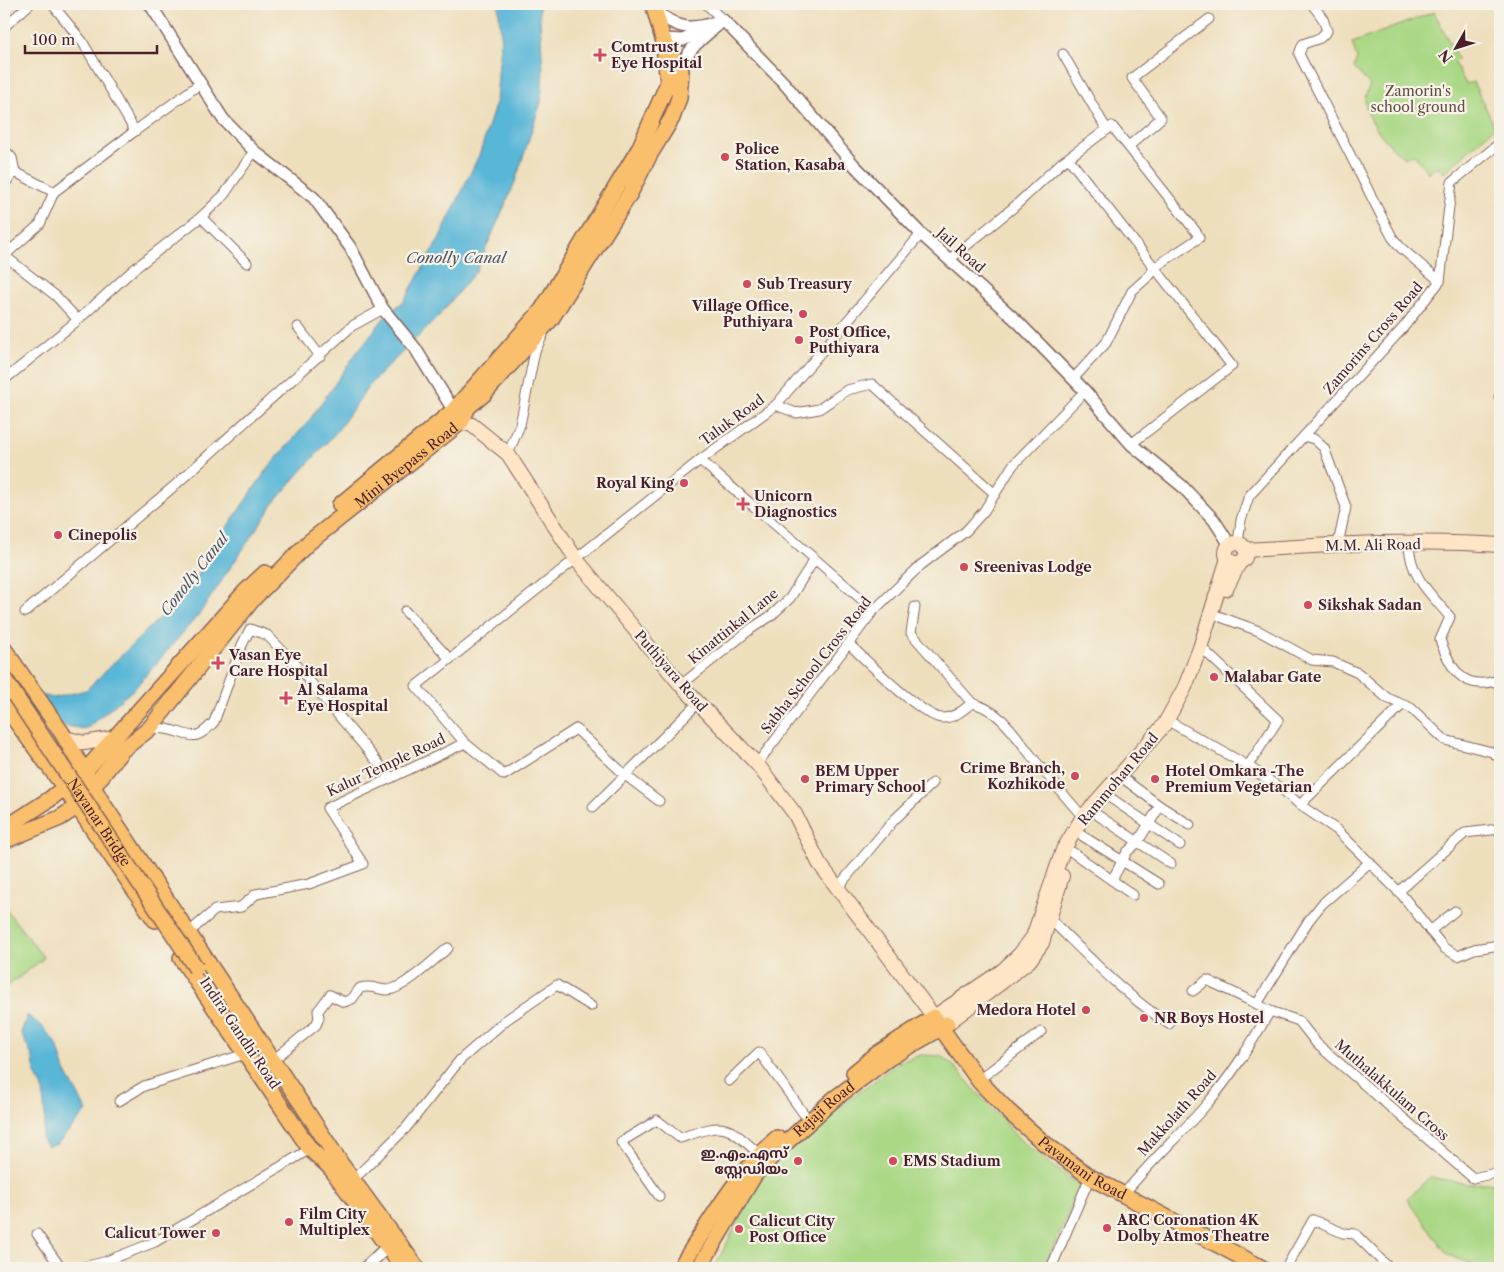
<svg xmlns="http://www.w3.org/2000/svg" width="1504" height="1272" font-family="'Libre Caslon Text','Noto Sans Malayalam',serif">
	<style>
		.green { fill: #aad885; stroke: #7a7c58 }
		.water { fill: #59b6d7; stroke: #526a81 }
		.lines { fill: none; stroke-linecap: round; stroke-linejoin: round }
		.minor-casing { stroke: #83625e; stroke-width: 11 }
		.tertiary-casing { stroke: #83625e; stroke-width: 14 }
		.secondary-casing { stroke: #83625e; stroke-width: 16 }
		.primary-casing { stroke: #83625e; stroke-width: 18 }
		.minor { stroke: #fff; stroke-width: 9 }
		.tertiary { stroke: #fff; stroke-width: 11 }
		.secondary { stroke: #fde5c5; stroke-width: 14 }
		.primary { stroke: #f9bf6d; stroke-width: 15 }
		.primary-bridge-casing { stroke: #83625e; stroke-width: 18; stroke-linecap: butt }
		.primary-bridge { stroke: #f9bf6d; stroke-width: 15 }
		.poi-dot { fill: #d1495b; stroke: #f7f3e8; stroke-width: 2 }
		.labels { text-anchor: middle; dominant-baseline: central; stroke-width: 4.5; stroke-linejoin: round; paint-order: stroke }
		.poi-label { font-size: 14px; font-weight: bold; fill: #4a1f2b; stroke: #f7f3e8; text-anchor: start }
		.park-label { font-size: 14px; fill: #624d42; stroke: #f7f3e8 }
		.street-label { font-size: 14px; fill: #4a1f2b; stroke: #f7f3e8 }
		.water-label { font-size: 15px; font-style: italic; fill: #4f5467; stroke: #f7f3e8 }
	</style>
	<rect width="100%" height="100%" fill="#f7f3e8"/>
	<filter id="ink" filterUnits="userSpaceOnUse"><feTurbulence type="fractalNoise" baseFrequency=".02" numOctaves="2"/><feDisplacementMap in="SourceGraphic" scale="10" xChannelSelector="R" yChannelSelector="G"/><feConvolveMatrix kernelMatrix="1 2 1 2 8 2 1 2 1" color-interpolation-filters="sRGB"/></filter>
	<filter id="wash" filterUnits="userSpaceOnUse"><feTurbulence type="fractalNoise" baseFrequency=".0096" numOctaves="4" result="noise"/><feDisplacementMap in="SourceGraphic" scale="20" xChannelSelector="R" yChannelSelector="G"/><feGaussianBlur stdDeviation="1.12" result="paint"/><feColorMatrix in="noise" values="0 0 0 0 0 0 0 0 0 0 0 0 0 0 0 0 0 1.4 0 .05"/><feComposite in="paint" operator="in"/></filter>
	<g filter="url(#wash)">
		<rect width="100%" height="100%" fill="#eedfbc"/>
		<g class="green">
			<path d="M1434 12 1458 59 1454 63 1466 84 1473 82 1495 127 1444 173 1438 166 1428 173 1414 154 1404 158C1388 144 1367 123 1365 100 1365 96 1368 89 1370 85L1354 68 1357 58 1352 43Z"/>
			<path d="M4 907 44 958 8 986 4 981Z"/>
			<path d="M921 1055 942 1056 955 1067 998 1116 1003 1117C1008 1137 1064 1173 1081 1186L1044 1268H714L761 1176 779 1153 899 1062Z"/>
			<path d="M1430 1177 1469 1184 1497 1182 1500 1187V1268H1482L1448 1255 1407 1199Z"/>
		</g>
		<g class="water">
			<path d="M498 4H539L543 70 541 102 515 182 476 271 438 317 371 383 338 430 276 500 200 613 135 688 86 729 52 724 4 705V681L21 689 53 698 86 690 190 588 228 526 268 468 308 422 357 352 388 313 404 301 439 239 480 153 496 102 501 34Z"/>
			<path d="M27 1015 43 1027 57 1045 65 1071 87 1111 57 1144 47 1146 41 1138 45 1122 43 1088 35 1074 33 1058 21 1033Z"/>
		</g>
	</g>
	<g filter="url(#ink)">
		<g class="lines">
			<defs>
				<g id="minor">
					<path d="M52 4 82 41 135 131 201 83"/>
					<path d="M706 4 723 20"/>
					<path d="M1312 4 1323 19 1327 31 1320 38 1303 44 1299 54 1306 68 1392 237 1401 248 1440 281"/>
					<path d="M4 27 30 4"/>
					<path d="M1063 54 1107 130"/>
					<path d="M1129 146 1161 118 1132 78 1209 19"/>
					<path d="M4 149 12 158 15 172"/>
					<path d="M1069 159 1232 366 1131 444"/>
					<path d="M15 172 54 192"/>
					<path d="M4 184 15 172"/>
					<path d="M4 256 40 224 54 192 135 131"/>
					<path d="M5 256 56 296 78 320"/>
					<path d="M950 259 1014 207 1061 163 1112 126 1197 233 1199 238 1155 267 1150 275 1132 291 1106 343 1073 379"/>
					<path d="M247 263 201 217 224 195 254 151"/>
					<path d="M298 327 320 356"/>
					<path d="M4 380 78 320 133 270 201 217"/>
					<path d="M1499 397 1500 396"/>
					<path d="M776 405 796 413 819 409 847 390 872 384 995 494"/>
					<path d="M1304 436 1314 439 1324 448 1346 507 1338 544"/>
					<path d="M508 454 520 425 535 351 543 335"/>
					<path d="M700 460 874 610"/>
					<path d="M1238 543 1241 520 1249 496 1403 328 1440 281 1452 182 1500 143"/>
					<path d="M1409 544C1410 577 1430 593 1450 617L1440 640C1450 667 1462 691 1495 681L1500 686"/>
					<path d="M915 607 911 633 972 703"/>
					<path d="M405 611 450 659"/>
					<path d="M25 612 173 487 352 326 383 309"/>
					<path d="M1218 616 1259 631 1312 660 1333 662 1358 673 1387 698 1411 708 1445 740 1492 752 1500 758"/>
					<path d="M849 644C866 660 922 717 942 718 955 718 963 710 972 703 1004 711 1018 741 1038 764 1053 782 1068 800 1083 817"/>
					<path d="M1205 651 1278 720 1248 766 1283 790 1300 805 1337 830 1402 895 1444 948 1458 956 1474 949 1500 945"/>
					<path d="M681 685 752 628 771 616 790 598 814 560"/>
					<path d="M1172 723 1248 766"/>
					<path d="M149 729C155 729 161 728 166 729 190 733 193 745 214 722L242 645 250 629 267 635 296 665 391 778"/>
					<path d="M465 743 504 775 576 729 625 775 659 801"/>
					<path d="M757 764 874 610 921 565 966 531 984 511 1013 465 1085 391"/>
					<path d="M1124 779 1160 806 1190 825"/>
					<path d="M1109 797 1180 845"/>
					<path d="M1300 805 1402 705"/>
					<path d="M593 807 698 703"/>
					<path d="M1096 814 1171 864"/>
					<path d="M1081 835 1159 884"/>
					<path d="M1072 852 1133 895"/>
					<path d="M1112 880 1127 852 1137 843 1160 806"/>
					<path d="M838 887 894 820 933 783"/>
					<path d="M1398 892 1465 833 1500 829"/>
					<path d="M1050 919C1087 955 1125 996 1169 1024"/>
					<path d="M1430 931 1455 911"/>
					<path d="M188 933 215 910 241 907 256 894 309 884 363 864 327 808 465 743 416 686 700 460 776 405 921 234"/>
					<path d="M1193 991 1207 980 1257 1004"/>
					<path d="M1270 1011 1299 1021 1317 1044 1473 1178 1500 1172"/>
					<path d="M272 1061 316 1025 319 1018 318 1011 330 995 344 1002 352 999 360 988C371 985 376 989 387 990 403 990 436 958 448 948"/>
					<path d="M985 1075 1041 1032"/>
					<path d="M729 1081 759 1052 804 1114"/>
					<path d="M119 1101 144 1086 245 1054"/>
					<path d="M353 1180 406 1128 460 1060 506 1020 557 985 591 1006"/>
					<path d="M1123 1195C1149 1163 1179 1136 1206 1105 1231 1077 1251 1044 1270 1011L1257 1004 1309 920 1322 904 1370 862"/>
					<path d="M659 1196 621 1142 657 1120 680 1138C725 1123 724 1122 759 1154"/>
					<path d="M37 1234 61 1268"/>
					<path d="M79 1268 104 1262 155 1242 310 1149"/>
					<path d="M1051 1268 1090 1177"/>
					<path d="M1286 1268 1313 1220 1343 1233 1355 1234 1389 1268"/>
				</g>
				<g id="tertiary">
					<path d="M150 4 223 119 254 151 314 198 350 247 383 309 415 348 457 416"/>
					<path d="M655 9C678 32 694 30 723 20"/>
					<path d="M723 20 783 82 854 165 921 234 1019 323 1085 391 1131 444 1182 486 1214 520 1230 545"/>
					<path d="M663 39 683 40 706 29"/>
					<path d="M681 71C683 52 704 37 718 25"/>
					<path d="M365 1268 387 1247"/>
				</g>
				<g id="secondary">
					<path d="M461 422 472 425 508 454 576 559 681 685 757 764 795 814 819 863 934 1017 1002 971 1020 954 1033 937 1063 850 1083 817 1164 725 1185 687 1200 648 1228 558"/>
					<circle cx="1236" cy="553" r="10"/>
					<path d="M1246 550C1330 545 1416 539 1500 545"/>
					<path d="M1226 589 1239 563"/>
					<path d="M65 738 84 743 114 738"/>
					<path d="M942 1013 948 1023 1029 961 1042 943 1062 876"/>
				</g>
				<g id="primary">
					<path d="M340 505 453 411 542 310 639 149 668 83 664 46"/>
					<path d="M4 649 62 733 103 804 338 1159"/>
					<path d="M4 705 59 780"/>
					<path d="M68 793 155 920"/>
					<path d="M4 829 50 799 85 771 246 591 265 573"/>
					<path id="s1" d="M4 841 60 818 78 806 122 750 149 729 253 599 308 543 461 422 468 407 484 394 551 319 629 195 650 154 672 118 679 98 681 71 663 39 653 4"/>
					<path d="M181 958 310 1149 331 1168"/>
					<path d="M854 1073 877 1054 934 1017 941 1028 947 1024"/>
					<path d="M333 1153 417 1268"/>
					<path d="M325 1160 403 1268"/>
					<path d="M680 1268C709 1223 737 1173 777 1138"/>
					<path id="s2" d="M699 1268 755 1174 778 1150 834 1099 889 1058 941 1028 980 1082 1008 1111 1044 1143 1090 1177 1262 1268"/>
				</g>
			</defs>
			<use href="#minor" class="minor-casing"/>
			<use href="#tertiary" class="tertiary-casing"/>
			<use href="#secondary" class="secondary-casing"/>
			<use href="#primary" class="primary-casing"/>
			<use href="#minor" class="minor"/>
			<use href="#tertiary" class="tertiary"/>
			<use href="#secondary" class="secondary"/>
			<use href="#primary" class="primary"/>
			<defs>
				<g id="primary-bridge">
					<path id="s3" d="M4 679 196 968"/>
				</g>
			</defs>
			<use href="#primary-bridge" class="primary-bridge-casing"/>
			<use href="#primary-bridge" class="primary-bridge"/>
		</g>
	</g>
	<g class="poi-dot">
		<path d="M597.5 47.5h5v5h5v5h-5v5h-5v-5h-5v-5h5z"/>
		<circle cx="725" cy="157" r="5"/>
		<circle cx="747" cy="284" r="5"/>
		<circle cx="803" cy="314" r="5"/>
		<circle cx="799" cy="340" r="5"/>
		<circle cx="684" cy="483" r="5"/>
		<path d="M740.5 496.5h5v5h5v5h-5v5h-5v-5h-5v-5h5z"/>
		<circle cx="58" cy="535" r="5"/>
		<circle cx="964" cy="567" r="5"/>
		<circle cx="1308" cy="605" r="5"/>
		<path d="M215.5 655.5h5v5h5v5h-5v5h-5v-5h-5v-5h5z"/>
		<circle cx="1214" cy="677" r="5"/>
		<path d="M283.5 690.5h5v5h5v5h-5v5h-5v-5h-5v-5h5z"/>
		<circle cx="1075" cy="776" r="5"/>
		<circle cx="805" cy="779" r="5"/>
		<circle cx="1155" cy="779" r="5"/>
		<circle cx="1086" cy="1010" r="5"/>
		<circle cx="1144" cy="1018" r="5"/>
		<circle cx="798" cy="1161" r="5"/>
		<circle cx="893" cy="1161" r="5"/>
		<circle cx="289" cy="1222" r="5"/>
		<circle cx="1107" cy="1228" r="5"/>
		<circle cx="739" cy="1229" r="5"/>
		<circle cx="216" cy="1233" r="5"/>
	</g>
	<g class="labels">
		<g class="poi-label">
			<text x="611" y="47">Comtrust<tspan x="611" dy="16">Eye Hospital</tspan></text>
			<text x="735" y="149">Police<tspan x="735" dy="16">Station, Kasaba</tspan></text>
			<text x="757" y="284">Sub Treasury</text>
			<text x="793" y="306" text-anchor="end">Village Office,<tspan x="793" dy="16">Puthiyara</tspan></text>
			<text x="809" y="332">Post Office,<tspan x="809" dy="16">Puthiyara</tspan></text>
			<text x="674" y="483" text-anchor="end">Royal King</text>
			<text x="754" y="496">Unicorn<tspan x="754" dy="16">Diagnostics</tspan></text>
			<text x="68" y="535">Cinepolis</text>
			<text x="974" y="567">Sreenivas Lodge</text>
			<text x="1318" y="605">Sikshak Sadan</text>
			<text x="229" y="655">Vasan Eye<tspan x="229" dy="16">Care Hospital</tspan></text>
			<text x="1224" y="677">Malabar Gate</text>
			<text x="297" y="690">Al Salama<tspan x="297" dy="16">Eye Hospital</tspan></text>
			<text x="1065" y="768" text-anchor="end">Crime Branch,<tspan x="1065" dy="16">Kozhikode</tspan></text>
			<text x="815" y="771">BEM Upper<tspan x="815" dy="16">Primary School</tspan></text>
			<text x="1165" y="771">Hotel Omkara -The<tspan x="1165" dy="16">Premium Vegetarian</tspan></text>
			<text x="1076" y="1010" text-anchor="end">Medora Hotel</text>
			<text x="1154" y="1018">NR Boys Hostel</text>
			<text x="788" y="1153" text-anchor="end">ഇ.എം.എസ്<tspan x="788" dy="16">സ്റ്റേഡിയം</tspan></text>
			<text x="903" y="1161">EMS Stadium</text>
			<text x="299" y="1214">Film City<tspan x="299" dy="16">Multiplex</tspan></text>
			<text x="1117" y="1220">ARC Coronation 4K<tspan x="1117" dy="16">Dolby Atmos Theatre</tspan></text>
			<text x="749" y="1221">Calicut City<tspan x="749" dy="16">Post Office</tspan></text>
			<text x="206" y="1233" text-anchor="end">Calicut Tower</text>
		</g>
		<g class="park-label">
			<text x="1418" y="91">Zamorin's<tspan x="1418" dy="16">school ground</tspan></text>
		</g>
		<g class="street-label">
			<text transform="translate(961 250) rotate(42)">Jail Road</text>
			<text transform="translate(1373 338) rotate(-49)">Zamorins Cross Road</text>
			<text transform="translate(732 420) rotate(-36)">Taluk Road</text>
			<text stroke="none"><textPath href="#s1" startOffset="558">Mini Byepass Road</textPath></text>
			<text transform="translate(1373 545) rotate(-1)">M.M. Ali Road</text>
			<text transform="translate(733 626) rotate(-39)">Kinattinkal Lane</text>
			<text transform="translate(816 665) rotate(-52)">Sabha School Cross Road</text>
			<text transform="translate(671 671) rotate(49)">Puthiyara Road</text>
			<text transform="translate(386 765) rotate(-25)">Kalur Temple Road</text>
			<text transform="translate(1118 779) rotate(-50)">Rammohan Road</text>
			<text stroke="none"><textPath href="#s3" startOffset="172">Nayanar Bridge</textPath></text>
			<text transform="translate(240 1033) rotate(56)">Indira Gandhi Road</text>
			<text transform="translate(1392 1090) rotate(41)">Muthalakkulam Cross</text>
			<text stroke="none"><textPath href="#s2" startOffset="204">Rajaji Road</textPath></text>
			<text transform="translate(1177 1113) rotate(-48)">Makkolath Road</text>
			<text stroke="none"><textPath href="#s2" startOffset="548">Pavamani Road</textPath></text>
		</g>
		<g class="water-label">
			<text x="456" y="257">Conolly Canal</text>
			<text transform="translate(194 574) rotate(-52)">Conolly Canal</text>
		</g>
	</g>
	<rect width="1504" height="1272" fill="none" stroke="#f7f3e8" stroke-width="20"/>
	<g transform="translate(1456 48) rotate(231)" stroke="#f7f3e8" stroke-width="4" paint-order="stroke">
	<path d="M0-4L9 19L0 12L-9 19Z" fill="#4a1f2b"/>
	<text y="-8" font-size="14" font-weight="bold" text-anchor="middle" fill="#4a1f2b">N</text>
	</g>
	<path d="M25 45v8h132v-8" fill="none" stroke="#4a1f2b" stroke-width="2.5"/>
	<text x="32" y="45" font-size="15" fill="#4a1f2b" stroke="#f7f3e8" stroke-width="4" paint-order="stroke">100 m</text>
</svg>
